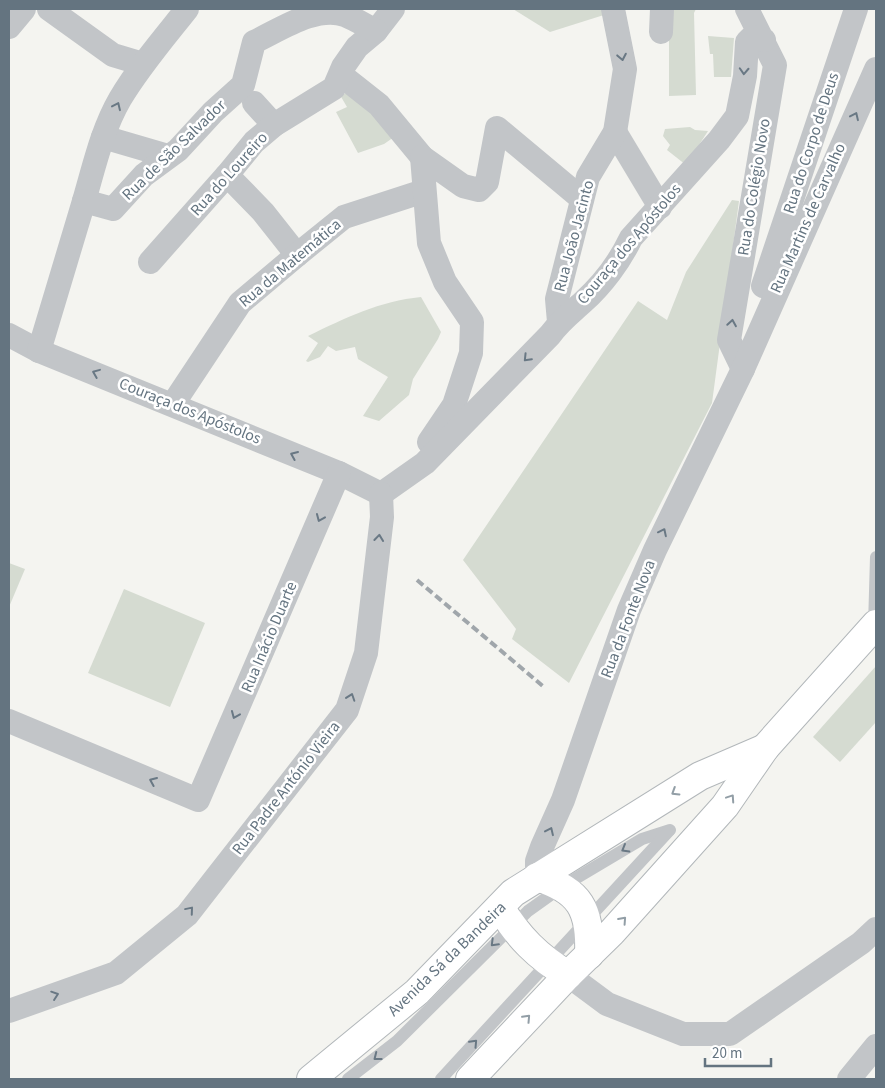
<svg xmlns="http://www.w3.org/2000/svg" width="885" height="1088" font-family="'Source Sans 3',sans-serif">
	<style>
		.green { fill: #d5dbd1 }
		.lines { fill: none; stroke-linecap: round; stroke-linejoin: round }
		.secondary-casing { stroke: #b2b7ba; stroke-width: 30 }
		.lane { stroke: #c2c5c8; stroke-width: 12 }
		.street { stroke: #c2c5c8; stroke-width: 24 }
		.secondary { stroke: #fff; stroke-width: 28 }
		.rail { stroke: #a0a6ab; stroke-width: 4; stroke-dasharray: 8 4; stroke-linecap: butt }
		.oneway { stroke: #697884 }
		.oneway2 { stroke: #929ea6 }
		.labels { text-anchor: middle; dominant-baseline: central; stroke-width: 5; stroke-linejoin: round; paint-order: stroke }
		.street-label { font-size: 16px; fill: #647480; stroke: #fff }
	</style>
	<rect width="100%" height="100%" fill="#f4f4f0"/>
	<g class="green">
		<path d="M513 9H606L607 14 550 32Z"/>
		<path d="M669 9H696L694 13 696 95 669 96Z"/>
		<path d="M708 36 734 38 731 77H714L713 54H710Z"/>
		<path d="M356 91 397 135 384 144 358 153 336 112 347 107 340 95Z"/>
		<path d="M690 127 695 130 708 131 686 165 667 150 670 145 663 136 665 129Z"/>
		<path d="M732 200 739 201 712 403 569 683 512 639 516 629 463 560 638 301 667 320 686 272Z"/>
		<path d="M421 297 441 332 438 339 413 379 409 395 379 421 363 416 388 377 358 359 355 347 336 351 328 346 320 357 308 362 306 361 318 343 308 336C345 318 380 301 421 297Z"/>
		<path d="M9 563 25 569 9 607Z"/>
		<path d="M124 589 205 623 170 707 88 673Z"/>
		<path d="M876 666V722L840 762 813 737Z"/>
	</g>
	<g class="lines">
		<defs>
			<g id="secondary">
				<path d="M537 877C580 890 591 910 589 955"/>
				<path d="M500 907C518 937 538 957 568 975"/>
				<path d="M311 1079 417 992 513 893 700 776 765 748"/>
				<path d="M470 1079 568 975 612 932 725 806 765 748 876 624"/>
			</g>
		</defs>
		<use href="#secondary" class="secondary-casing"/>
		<g class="lane">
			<path d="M874 626 876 557"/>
			<path d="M348 1079 397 1041 528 911 563 886 642 839 670 830"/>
			<path d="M441 1079 669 831"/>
		</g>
		<g class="street">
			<path d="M49 9 113 55 143 64"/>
			<path d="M9 27 24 9"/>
			<path d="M661 32 662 9"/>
			<path d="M341 75 379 105 422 157"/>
			<path d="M254 103 274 125"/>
			<path d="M615 132 660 207"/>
			<path d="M103 137 168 156"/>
			<path d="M227 175 263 212 297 255"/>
			<path d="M84 201C94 167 102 130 120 99 139 67 164 38 187 9"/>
			<path d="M150 262 227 175 254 142 274 125 334 88 343 67 357 47 376 31 393 9"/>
			<path d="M763 286 856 9"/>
			<path d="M559 322 557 299 588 177 615 132 625 69 613 9"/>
			<path d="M9 335 39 351 339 473 381 494"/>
			<path d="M39 351 84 201 113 209 144 175 178 150 213 112 243 85 254 42C280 30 315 5 345 15 355 19 366 26 376 31"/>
			<path d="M743 369 729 340 775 65 747 9"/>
			<path d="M173 404 240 303 297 255 344 217 424 191"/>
			<path d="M429 442 454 405 471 353 472 322 445 282 429 243 422 157 463 186 479 190 487 182 497 128 582 199"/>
			<path d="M381 494 425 463 550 335C560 321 571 313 583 302 602 285 620 261 631 238L719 140 737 116 745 76 747 42 751 38 757 37 764 40"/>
			<path d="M9 721 198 800 339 473"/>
			<path d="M537 877V861L542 847 563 800 629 610 655 550 743 369 876 69"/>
			<path d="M568 975 607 1004 683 1034H730L861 943 876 929"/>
			<path d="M9 1011 116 973 187 915 347 710 366 653 382 517 381 494"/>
			<path d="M849 1079 876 1046"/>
		</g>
		<use href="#secondary" class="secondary"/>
		<path class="rail" d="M417 580 544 687"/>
	</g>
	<defs><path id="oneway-chevron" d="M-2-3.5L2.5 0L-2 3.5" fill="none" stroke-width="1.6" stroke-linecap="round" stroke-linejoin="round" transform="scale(1.25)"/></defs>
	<g class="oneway">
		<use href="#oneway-chevron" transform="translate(622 57) rotate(79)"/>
		<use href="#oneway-chevron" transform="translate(744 71) rotate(93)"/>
		<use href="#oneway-chevron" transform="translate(117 106) rotate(-65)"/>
		<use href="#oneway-chevron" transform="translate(855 116) rotate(-65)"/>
		<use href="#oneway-chevron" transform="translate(732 323) rotate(-81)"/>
		<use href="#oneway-chevron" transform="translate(527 358) rotate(134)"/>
		<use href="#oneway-chevron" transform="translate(96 373) rotate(-158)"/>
		<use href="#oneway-chevron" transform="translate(294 455) rotate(-157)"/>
		<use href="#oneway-chevron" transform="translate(320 518) rotate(113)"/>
		<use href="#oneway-chevron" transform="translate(663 532) rotate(-64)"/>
		<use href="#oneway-chevron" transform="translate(379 538) rotate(-84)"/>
		<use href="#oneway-chevron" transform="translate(351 697) rotate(-71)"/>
		<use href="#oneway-chevron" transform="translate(235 715) rotate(113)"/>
		<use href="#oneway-chevron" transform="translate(153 781) rotate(-157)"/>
		<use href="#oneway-chevron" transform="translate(550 831) rotate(-65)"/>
		<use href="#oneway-chevron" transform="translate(625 849) rotate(150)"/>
		<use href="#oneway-chevron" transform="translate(190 910) rotate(-50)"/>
		<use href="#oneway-chevron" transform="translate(494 943) rotate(135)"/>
		<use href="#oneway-chevron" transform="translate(55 995) rotate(-19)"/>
		<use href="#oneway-chevron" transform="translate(474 1043) rotate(-47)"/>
		<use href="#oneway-chevron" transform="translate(377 1057) rotate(142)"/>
	</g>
	<g class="oneway2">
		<use href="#oneway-chevron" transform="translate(675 792) rotate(148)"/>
		<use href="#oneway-chevron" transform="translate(731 798) rotate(-56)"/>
		<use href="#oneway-chevron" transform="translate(623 920) rotate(-48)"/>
		<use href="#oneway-chevron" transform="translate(527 1018) rotate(-47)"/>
	</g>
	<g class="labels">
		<g class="street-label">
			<text transform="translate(811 143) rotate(-72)">Rua do Corpo de Deus</text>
			<text transform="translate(174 150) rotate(-44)">Rua de São Salvador</text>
			<text transform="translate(229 174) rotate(-48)">Rua do Loureiro</text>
			<text transform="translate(754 187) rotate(-81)">Rua do Colégio Novo</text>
			<text transform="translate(808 218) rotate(-66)">Rua Martins de Carvalho</text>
			<text transform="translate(574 236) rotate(-75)">Rua João Jacinto</text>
			<text transform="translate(629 244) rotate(-50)">Couraça dos Apóstolos</text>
			<text transform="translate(290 263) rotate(-40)">Rua da Matemática</text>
			<text transform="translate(190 411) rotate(22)">Couraça dos Apóstolos</text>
			<text transform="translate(628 619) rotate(-69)">Rua da Fonte Nova</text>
			<text transform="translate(269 637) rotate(-67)">Rua Inácio Duarte</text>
			<text transform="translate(286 788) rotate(-52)">Rua Padre António Vieira</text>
			<text transform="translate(447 959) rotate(-44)">Avenida Sá da Bandeira</text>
		</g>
	</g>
	<rect width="885" height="1088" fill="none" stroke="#647480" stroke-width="20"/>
	<path d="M705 1058v8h66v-8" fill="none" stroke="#647480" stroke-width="2.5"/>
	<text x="712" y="1058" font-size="15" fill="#647480" stroke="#ffffff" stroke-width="4" paint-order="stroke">20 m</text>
</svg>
